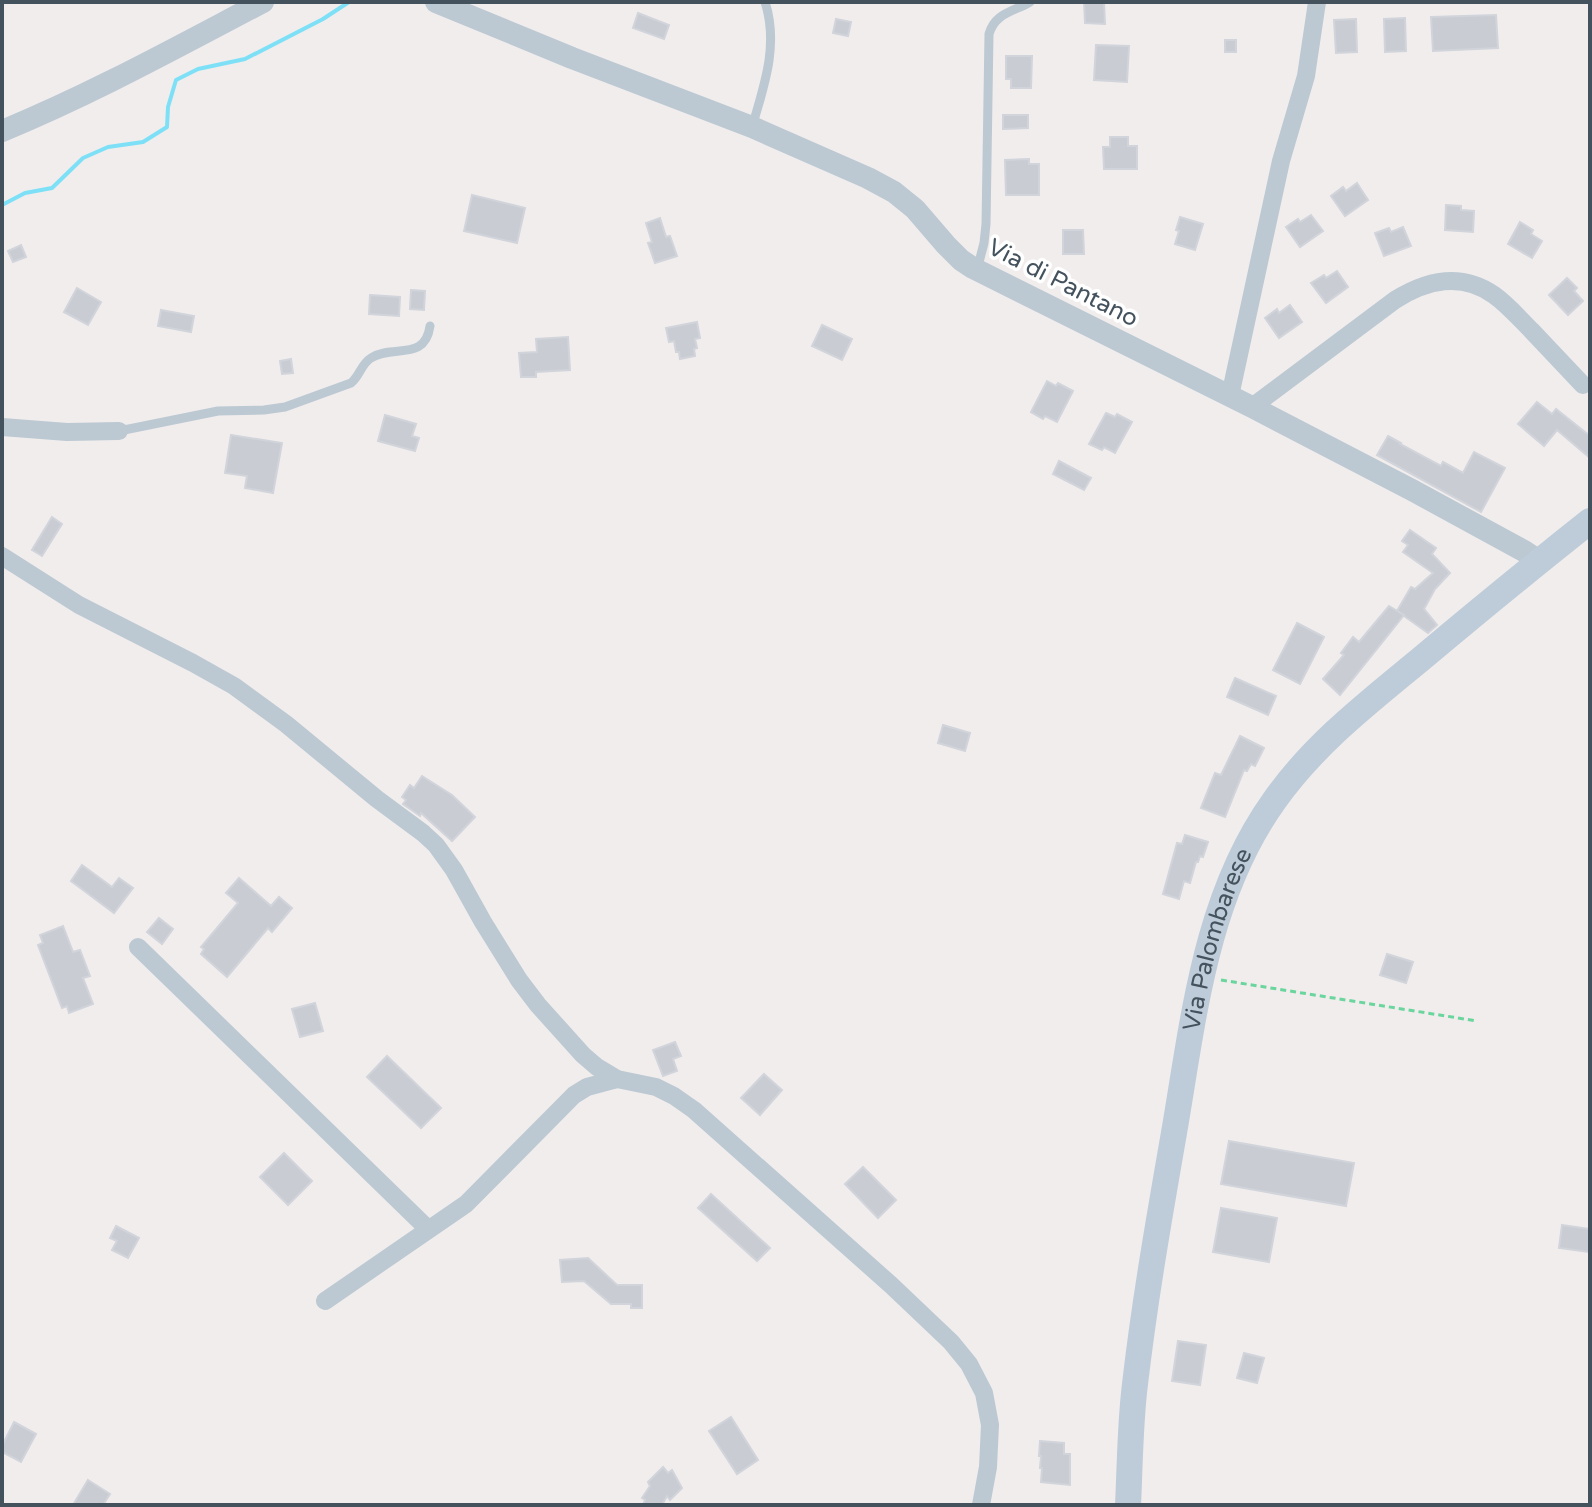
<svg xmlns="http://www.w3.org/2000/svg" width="1592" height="1507" font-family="'Varela Round',sans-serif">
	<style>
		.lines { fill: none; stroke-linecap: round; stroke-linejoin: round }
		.stream { stroke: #7ee0f6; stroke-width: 4 }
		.building { fill: #c9cdd3; stroke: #d1d4da; stroke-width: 2 }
		.path { stroke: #6ad69e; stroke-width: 3; stroke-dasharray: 6 4; stroke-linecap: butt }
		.service { stroke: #bcc9d2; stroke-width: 9 }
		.minor { stroke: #bcc9d2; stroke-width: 18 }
		.tertiary { stroke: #bcc9d2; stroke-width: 22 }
		.secondary { stroke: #beccd9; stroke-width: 26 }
		.labels { text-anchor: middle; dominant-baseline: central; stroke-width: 7; stroke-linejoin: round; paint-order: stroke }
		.street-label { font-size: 24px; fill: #44525d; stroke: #fff }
	</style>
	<rect width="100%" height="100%" fill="#f1eded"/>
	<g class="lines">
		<path class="stream" d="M2 205 25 193 52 188 83 158 108 147 143 142 167 127 168 107 176 80 198 69 245 59 323 19 349 2"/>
	</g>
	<g class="building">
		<path d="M1084 2H1104L1105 24 1085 23Z"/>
		<path d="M638 13 669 25 664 39 633 28Z"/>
		<path d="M1496 15 1498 48 1433 51 1431 17Z"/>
		<path d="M1405 18 1406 51 1385 52 1384 19Z"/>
		<path d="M836 19 851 22 848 36 833 33Z"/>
		<path d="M1356 19 1357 52 1336 53 1334 20Z"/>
		<rect x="1225" y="40" width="11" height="12"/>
		<path d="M1096 45 1129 46 1127 82 1094 80Z"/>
		<path d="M1006 56H1032L1031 88H1011V79H1006Z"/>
		<path d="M1003 115H1028V128L1003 129Z"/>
		<path d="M1110 137H1128V146H1137V169H1104L1103 147H1110Z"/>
		<path d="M1029 159V164H1039V195H1006L1005 160Z"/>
		<path d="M1357 183 1368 200 1345 216 1331 196 1343 187 1346 191Z"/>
		<path d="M472 195 525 208 517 243 464 231Z"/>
		<path d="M1446 205 1461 206V210L1474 211 1473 232 1445 230Z"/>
		<path d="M1311 215 1323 231 1300 247 1286 227 1298 219 1300 222Z"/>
		<path d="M1180 217 1203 224 1195 250 1175 244 1179 231 1176 230Z"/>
		<path d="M660 218 666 237 670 236 677 256 655 263 648 243 652 242 646 223Z"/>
		<path d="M1520 222 1533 230 1531 234 1542 241 1532 258 1508 244Z"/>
		<path d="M1403 227 1411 246 1384 256 1375 233 1389 228 1391 232Z"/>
		<path d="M1063 230H1083L1084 254H1063Z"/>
		<path d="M21 245 26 257 13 262 8 251Z"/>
		<path d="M1337 271 1348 287 1326 303 1311 283 1324 275 1326 278Z"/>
		<path d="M1567 278 1577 288 1574 291 1583 301 1568 315 1549 295Z"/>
		<path d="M77 288 101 302 88 325 64 312Z"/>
		<path d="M411 290 425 291 424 310 410 309Z"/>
		<path d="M370 295 400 297 399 316 369 314Z"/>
		<path d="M1290 305 1302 322 1279 338 1265 318 1277 309 1279 313Z"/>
		<path d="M161 310 194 316 191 332 158 326Z"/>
		<path d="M697 322 700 338 695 339 697 348 694 349 695 356 680 359 679 352H676L674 341 669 342 666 328Z"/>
		<path d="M822 325 852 339 842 360 812 346Z"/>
		<path d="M568 337 570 370 536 372V377H521L519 353 537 352 536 339Z"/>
		<path d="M291 359 293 373 282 374 280 361Z"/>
		<path d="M1047 381 1056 386 1058 383 1073 391 1057 422 1045 416 1043 419 1031 412Z"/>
		<path d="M1537 402 1552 414 1556 409 1590 436V458L1557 430 1544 446 1518 424Z"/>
		<path d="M1106 413 1115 417 1117 414 1132 422 1115 453 1104 447 1102 450 1089 444Z"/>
		<path d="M385 415 416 424 412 436 419 438 415 451 378 441Z"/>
		<path d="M231 435 282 443 273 493 245 488 247 476 225 473Z"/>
		<path d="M1388 436 1401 443 1400 444 1441 466 1443 462 1463 473 1474 452 1505 468 1481 512 1377 455Z"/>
		<path d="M1059 461 1091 478 1084 490 1053 474Z"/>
		<path d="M52 517 62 524 42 556 32 550Z"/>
		<path d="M1410 530 1436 548 1432 554 1450 573 1435 589 1424 609 1437 625 1428 633 1397 611 1411 587 1415 589 1433 573 1403 552 1408 545 1402 541Z"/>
		<path d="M1389 606 1404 615 1340 695 1323 679 1344 655 1341 653 1353 637 1359 642Z"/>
		<path d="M1297 623 1324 637 1300 684 1273 670Z"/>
		<path d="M1235 678 1276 696 1268 715 1227 697Z"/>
		<path d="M943 725 970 733 965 751 938 743Z"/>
		<path d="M1240 736 1264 748 1255 766 1251 764 1247 771 1244 770 1225 817 1201 808 1215 773 1221 775Z"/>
		<path d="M422 776 452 795 475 817 452 841 421 813 420 816 403 804 406 800 402 797 410 785 414 788Z"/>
		<path d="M1185 835 1208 842 1203 857 1200 856 1198 862H1196L1190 883 1184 881 1179 899 1163 894 1177 843 1182 844Z"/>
		<path d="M82 865 112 887 119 878 133 888 114 913 71 881Z"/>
		<path d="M239 878 271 906 279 897 292 908 272 932 268 928 227 977 201 954 204 949 201 947 238 903 226 893Z"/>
		<path d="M159 918 173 929 162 944 147 932Z"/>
		<path d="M63 926 73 952 80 950 90 976 83 978 93 1004 69 1013 67 1006 62 1008 38 945 43 943 40 935Z"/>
		<path d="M1387 954 1413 962 1406 983 1380 975Z"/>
		<path d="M315 1003 323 1031 300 1037 292 1009Z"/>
		<path d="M675 1042 681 1056 673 1059 677 1071 663 1076 653 1050Z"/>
		<path d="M387 1056 441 1108 421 1128 367 1077Z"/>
		<path d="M764 1074 782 1090 760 1115 741 1098Z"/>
		<path d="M1229 1141 1354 1163 1346 1206 1221 1184Z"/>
		<path d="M284 1153 312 1181 288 1205 260 1177Z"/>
		<path d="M863 1167 896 1200 878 1218 845 1184Z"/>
		<path d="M711 1194 770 1248 757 1261 698 1208Z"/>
		<path d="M1221 1208 1277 1218 1269 1262 1213 1252Z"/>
		<path d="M1562 1225 1590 1229V1252L1559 1248Z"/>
		<path d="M116 1226 139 1238 128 1258 112 1250 117 1241 110 1238Z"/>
		<path d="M588 1258 617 1285H642V1308H631V1304H611L584 1281 562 1282 560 1260Z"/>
		<path d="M1178 1341 1206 1345 1200 1385 1172 1381Z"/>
		<path d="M1244 1353 1264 1358 1257 1383 1237 1378Z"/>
		<path d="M731 1417 758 1460 737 1474 709 1431Z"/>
		<path d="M14 1422 36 1434 21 1462 2 1452V1446Z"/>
		<path d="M1040 1441 1064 1443V1454H1070V1485L1041 1482 1042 1468H1040L1041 1456H1039Z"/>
		<path d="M663 1467 668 1473 672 1470 682 1488 670 1500 667 1496 662 1505H643L645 1500 642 1498 650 1486 648 1482Z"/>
		<path d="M88 1480 110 1494 103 1505H73Z"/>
	</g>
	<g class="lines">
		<path class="path" d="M1221 980 1477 1021"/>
		<g class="service">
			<path d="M752 127C764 86 779 45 765 2"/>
			<path d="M977 270 984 243 986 224 989 34C995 13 1013 12 1030 2"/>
			<path d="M119 431 218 411 264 410 285 407 351 383C360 376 361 364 371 358 393 344 425 362 430 326"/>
		</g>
		<g class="minor">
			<path d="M1230 396 1281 161 1306 76 1317 2"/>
			<path d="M1252 407 1395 300C1427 280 1461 272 1494 295 1508 305 1519 318 1531 330 1548 348 1566 367 1583 385"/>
			<path d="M2 427 67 432 119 431"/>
			<path d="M2 556 79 605 193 663 234 686 286 724 377 799 423 833 436 845 454 870 483 922 519 980 538 1005 583 1055 597 1067 617 1079 656 1087 674 1096 694 1110 891 1285 951 1342 969 1364 984 1393 990 1425 988 1467 981 1505"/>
			<path d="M138 947 428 1229"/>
			<path d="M325 1301 466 1204 574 1095 587 1087 617 1079"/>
		</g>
		<g class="tertiary">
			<path d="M436 2 572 58 752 127 868 178 894 192 915 209 946 245 961 260 973 268 1252 407 1412 490 1524 551 1539 561"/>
			<path d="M2 131C92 94 177 47 263 2"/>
		</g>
		<path class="secondary" id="s1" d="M1128 1505C1130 1465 1130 1424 1135 1384 1145 1298 1160 1213 1175 1127 1194 1015 1206 896 1274 801 1314 744 1369 702 1421 659 1477 612 1533 566 1590 521"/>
	</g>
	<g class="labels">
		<g class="street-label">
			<text transform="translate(1063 283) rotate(27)">Via di Pantano</text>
			<text stroke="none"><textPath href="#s1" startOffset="574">Via Palombarese</textPath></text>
		</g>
	</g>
	<rect width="1592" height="1507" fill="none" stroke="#44525d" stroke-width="8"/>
</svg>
